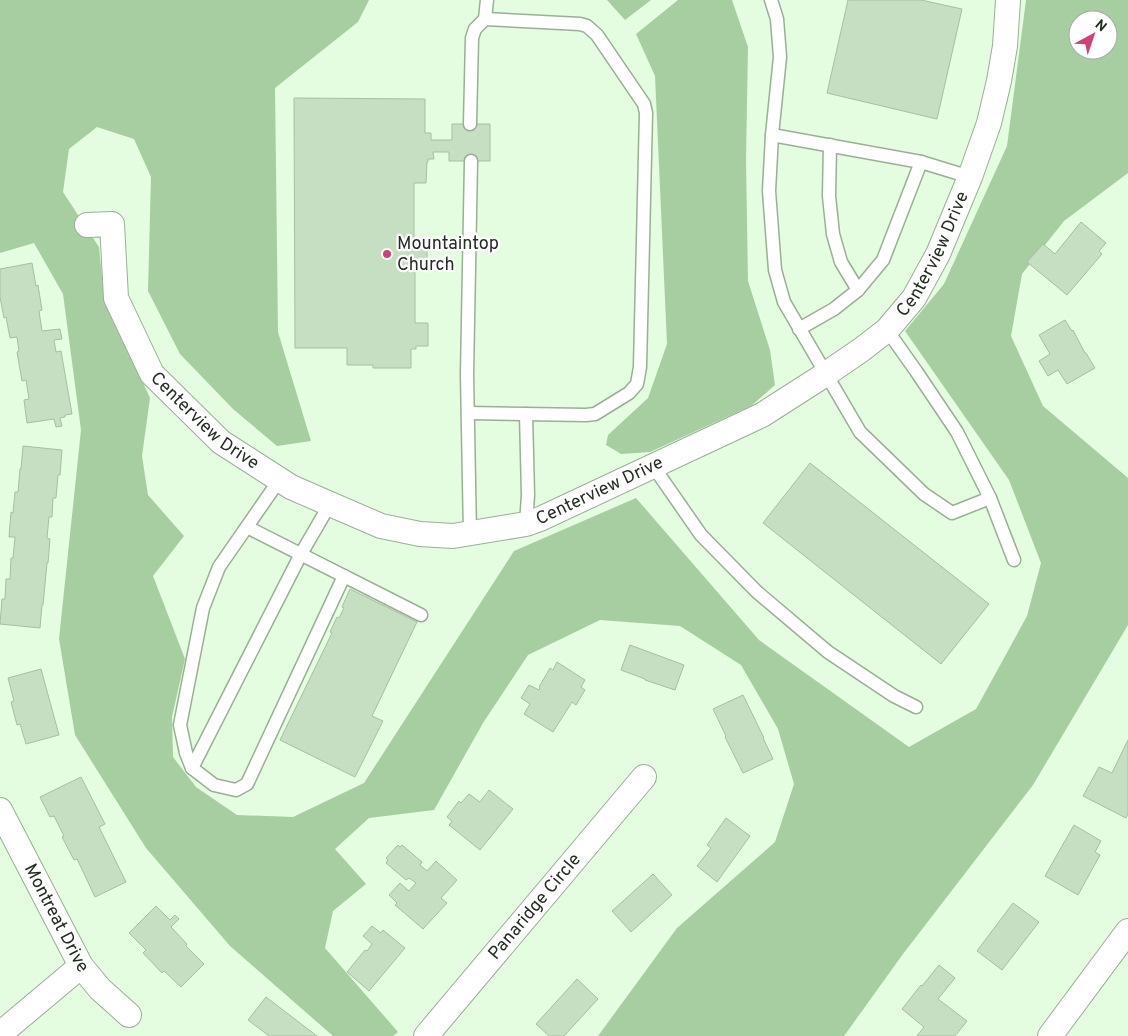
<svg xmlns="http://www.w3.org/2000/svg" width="1128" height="1036" font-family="Overpass,sans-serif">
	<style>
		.forest { fill: #a7cea0; fill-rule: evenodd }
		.building { fill: #c6dec1; stroke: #a7bea2 }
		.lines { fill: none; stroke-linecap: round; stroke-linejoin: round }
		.service-casing { stroke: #99b095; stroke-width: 15 }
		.minor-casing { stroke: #99b095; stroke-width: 26 }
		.service { stroke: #fff; stroke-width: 12 }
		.minor { stroke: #fff; stroke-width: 24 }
		.poi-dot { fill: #cd4277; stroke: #fff; stroke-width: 2 }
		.labels { text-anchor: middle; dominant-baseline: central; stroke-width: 4.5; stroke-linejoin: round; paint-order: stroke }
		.poi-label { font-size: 18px; fill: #242d22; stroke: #fff; text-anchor: start }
		.street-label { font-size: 18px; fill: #242d22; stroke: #fff }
	</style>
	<rect width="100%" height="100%" fill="#e4fcdf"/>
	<g class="forest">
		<path d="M0 0H369L358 22 275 88 278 332 311 441 277 446 233 409 180 354 148 291 151 177 134 139 97 127 69 149 63 192 99 247 104 296 150 398 142 456 148 495 184 536 153 576 185 659 172 717 173 757 196 787 237 815 293 817 364 783 514 551 636 498 759 640 909 747 976 709 1027 616 1041 563 1009 480 905 331 944 284 1007 146 1026 0H1128V173L1064 221 1022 274 1011 336 1043 406 1128 478V625L1033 785 903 954 844 1036H598L677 928 775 842 794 784 778 729 741 665 680 626 600 620 528 655 483 723 434 810 369 818 335 849 366 884 333 911 325 948 398 1032 393 1036H333L230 946 146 848 75 735 59 639 81 430 63 294 34 243 0 253ZM1078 20H1108V50H1078Z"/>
		<path d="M607 0H651L625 20Z"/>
		<path d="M678 0H732L748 47 746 160 748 281 770 350 775 385 751 406 650 452 621 454 606 445 608 435 648 398 667 344 655 76 636 34Z"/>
	</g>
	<g class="building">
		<path d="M848 0H921L962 9 937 119 827 93Z"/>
		<path d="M294 98 425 99V133H431V140H452V124H490V161H449V152H433L434 159H428V162H427L426 183H414V244H427V264H415V323H428V346H416V349H411V368H373V365H347V348H295Z"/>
		<path d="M1081 222 1106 243 1099 251 1102 254 1067 295 1027 262 1043 244 1055 254Z"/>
		<path d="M32 263 36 286 38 285 42 310 39 311 42 331 60 329 62 339 54 340 56 352 61 351 72 414 65 415V417L60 418 62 426 56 427 54 419 27 423 24 400 29 399 26 380 22 381 17 352 19 351 17 337 10 338 6 317 4 318 0 297V269Z"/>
		<path d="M1065 320 1072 331 1073 330 1085 353H1086L1095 368 1067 384 1058 370 1048 376 1039 361 1050 354 1039 335Z"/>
		<path d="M23 446 62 450 60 475H58L56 498H53L52 517H49L47 538 50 539 48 563H47L43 605H42L40 628 0 624 2 599H5L6 579H10L11 558H13L15 537H9L11 512 13 513 15 492H18L20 469H21Z"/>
		<path d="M810 463 989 604 941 664 763 523Z"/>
		<path d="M350 589 417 622 372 716 383 721 355 777 280 740 332 633 330 632 337 617 339 618 344 608 342 607Z"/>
		<path d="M630 645 684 665 675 690 645 680V679L621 670Z"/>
		<path d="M557 662 585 680 581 687 585 690 576 705 572 702 553 732 524 714 530 704 521 698 529 685 539 690 540 687H539L550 668 553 670Z"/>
		<path d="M41 669 59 735 26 744 20 724 17 725 11 702 14 701 8 678Z"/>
		<path d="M743 695 764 738H763L773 759 743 773 725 737 726 736 713 709Z"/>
		<path d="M1128 740V814L1126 818 1083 796 1099 767 1112 773Z"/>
		<path d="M81 777 105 824 99 827 126 882 95 897 77 859 74 860 62 837 64 836 54 816 50 817 40 797Z"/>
		<path d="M489 790 513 809 480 850 449 825 452 821 447 817 459 801 461 803 469 794 480 802Z"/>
		<path d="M726 818 750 836 717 882 697 866 711 848 707 845Z"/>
		<path d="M1074 825 1101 841 1095 852 1100 855 1078 895 1045 876Z"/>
		<path d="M398 845 400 847 402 845 422 862 420 865 427 871 436 861 457 880 441 898 447 903 423 929 395 905 397 903 389 895 400 883 409 891 416 883 409 878 406 880 386 863 388 860 386 858Z"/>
		<path d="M653 874 672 895 631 932 612 911Z"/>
		<path d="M1013 903 1039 922 1002 970 977 951Z"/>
		<path d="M156 906 170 920 175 915 179 919 171 927 187 944 186 946 204 964 181 987 164 971 162 973 143 953 146 950 129 933Z"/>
		<path d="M372 926 381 933 383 930 405 948 369 991 347 972 365 950 367 951 372 944 363 936Z"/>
		<path d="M939 965 955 978 938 999 967 1021 955 1036H917L924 1027 902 1009 921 985 922 986Z"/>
		<path d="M577 979 598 999 564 1036H549L536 1024Z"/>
		<path d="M266 997 317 1036H269L248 1020Z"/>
	</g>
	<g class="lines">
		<defs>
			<g id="service">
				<path d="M771 0 777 19 780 57 772 135 769 191 775 270 784 302 860 432 924 494 952 513 990 498"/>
				<path d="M485 19 487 0"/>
				<path d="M772 135 921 162"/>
				<path d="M830 145 829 196 833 234 841 262 858 290"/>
				<path d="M799 329 834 309 858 290 883 260 921 162 970 177"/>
				<path d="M887 330 916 371 957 432 990 498 1014 560"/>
				<path d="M468 413 586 415 595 414 629 393 637 384 640 367 646 113 644 104 597 35 587 26 580 24 485 19 475 29 472 38 470 124"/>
				<path d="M653 466 701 535 757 592 828 652 894 696 916 707"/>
				<path d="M330 504 301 554 192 768 214 785 236 790 247 784 344 576"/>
				<path d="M526 524 528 495 526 414"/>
				<path d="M247 527 421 615"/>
				<path d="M470 534 467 375 471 161"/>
				<path d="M192 768 186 753 180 725 203 608 219 567 280 479"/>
			</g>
			<g id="minor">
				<path id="s1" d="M87 225 112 224 116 298 152 374 221 442 291 487 330 504 381 526 420 534 453 536 526 524 540 519 762 415 826 374 861 350 887 330 914 298 938 254 970 177 989 123 999 81 1005 46 1008 0"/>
				<path id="s2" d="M0 810 81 966 100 989 129 1015"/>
				<path d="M0 1034 81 966"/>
				<path id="s3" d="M426 1036 644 777"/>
				<path d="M1050 1036 1128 931"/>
			</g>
		</defs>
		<use href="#service" class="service-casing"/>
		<use href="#minor" class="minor-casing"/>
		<use href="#service" class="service"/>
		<use href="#minor" class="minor"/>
	</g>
	<circle class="poi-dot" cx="387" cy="254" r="5"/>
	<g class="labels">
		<g class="poi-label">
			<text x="397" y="244">Mountaintop<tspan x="397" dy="21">Church</tspan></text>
		</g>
		<g class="street-label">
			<text stroke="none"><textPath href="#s1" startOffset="1109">Centerview Drive</textPath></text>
			<text stroke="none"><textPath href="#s1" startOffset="254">Centerview Drive</textPath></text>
			<text stroke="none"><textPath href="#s1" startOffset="689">Centerview Drive</textPath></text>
			<text stroke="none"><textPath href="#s3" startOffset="169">Panaridge Circle</textPath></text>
			<text stroke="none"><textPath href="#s2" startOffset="122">Montreat Drive</textPath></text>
		</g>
	</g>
	<g transform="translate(1093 35) rotate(40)"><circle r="24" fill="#ffffff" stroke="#a7aba7"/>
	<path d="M0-4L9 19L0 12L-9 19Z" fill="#cd4277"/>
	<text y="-8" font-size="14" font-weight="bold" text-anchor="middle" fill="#242d22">N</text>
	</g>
</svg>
